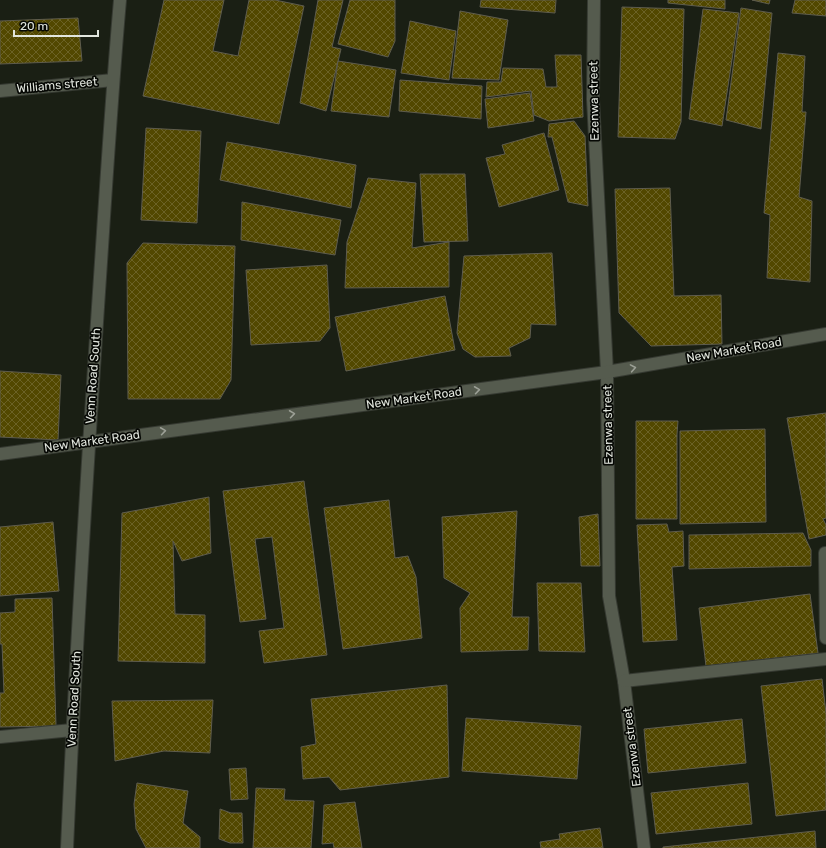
<svg xmlns="http://www.w3.org/2000/svg" width="826" height="848" font-family="Rubik,sans-serif">
	<style>
		.building { fill: url(#building-cross-hatch); stroke: #5e5c4e }
		.lines { fill: none; stroke-linecap: round; stroke-linejoin: round }
		.minor-casing { stroke: #363a32; stroke-width: 14 }
		.minor { stroke: #555b4e; stroke-width: 12 }
		.oneway { stroke: #9ca096 }
		.labels { text-anchor: middle; dominant-baseline: central; stroke-width: 3.5; stroke-linejoin: round; paint-order: stroke }
		.street-label { font-size: 12px; fill: #e2e6de; stroke: #060804 }
	</style>
	<defs>
		<pattern id="building-cross-hatch" width="8" height="8" patternUnits="userSpaceOnUse"><rect width="8" height="8" fill="#524800"/><path d="M0 0l8 8M0 8l8-8" fill="none" stroke="#6b6225"/></pattern>
	</defs>
	<rect width="100%" height="100%" fill="#1a1f14"/>
	<g class="building">
		<path d="M164 0H224L213 51 238 56 249 0H275L304 6 279 124 143 96Z"/>
		<path d="M318 0H343L332 47 341 49 326 111 300 103Z"/>
		<path d="M350 0H395V41L388 57 338 44Z"/>
		<path d="M481 0H556L555 13 480 7Z"/>
		<path d="M668 0H725V9L668 3Z"/>
		<path d="M752 0H770L769 4Z"/>
		<path d="M795 0H826V16L792 13Z"/>
		<path d="M622 7 684 9 681 122 675 139 618 137Z"/>
		<path d="M741 8 772 13 761 129 726 120Z"/>
		<path d="M703 9 739 13 722 126 689 119Z"/>
		<path d="M460 11 508 20 499 80 452 78Z"/>
		<path d="M78 18 82 61 0 64V21Z"/>
		<path d="M410 21 456 31 449 80 401 73Z"/>
		<path d="M778 53 805 56 802 112H806L799 197 812 201 810 282 767 278 770 215 764 213Z"/>
		<path d="M555 55H581L583 117 549 121 534 115 531 91 486 97 487 82H501L503 68 543 69 546 87H557Z"/>
		<path d="M338 61 396 70 389 117 331 111Z"/>
		<path d="M400 80 482 86 481 119 399 111Z"/>
		<path d="M530 93 534 121 488 128 485 99Z"/>
		<path d="M574 121 585 136 588 206 568 202 552 137H548L549 124Z"/>
		<path d="M146 128 201 131 197 223 141 220Z"/>
		<path d="M544 133 559 190 499 207 486 158 505 154 502 145Z"/>
		<path d="M227 142 356 165 351 208 220 180Z"/>
		<path d="M420 174H465L468 241 424 242Z"/>
		<path d="M368 178 416 183 412 248 449 242V287L345 288 347 242Z"/>
		<path d="M670 188 674 296 721 295 722 344 651 346 619 313 615 189Z"/>
		<path d="M242 202 341 220 335 255 241 240Z"/>
		<path d="M143 243 235 246 231 380 220 399H128L127 263Z"/>
		<path d="M552 253 556 325 531 324 530 338 509 348 511 356 475 357 463 349 457 333 464 256Z"/>
		<path d="M327 265 330 328 320 341 251 345 246 270Z"/>
		<path d="M445 296 455 350 346 371 335 317Z"/>
		<path d="M0 371 61 375 58 440 0 437Z"/>
		<path d="M826 413V518L823 519 826 525V535L809 539 787 418Z"/>
		<path d="M636 421H678L677 434V519H636Z"/>
		<path d="M765 429 766 522 680 524V431Z"/>
		<path d="M304 481 327 655 264 663 259 631 284 628 272 537 255 539 266 619 240 622 223 491Z"/>
		<path d="M209 497 211 553 182 561 173 541 175 614 205 615V663L118 661 122 513Z"/>
		<path d="M389 500 395 558 408 556 416 577 422 638 343 649 324 508Z"/>
		<path d="M517 511 512 617H529L528 650 461 652 460 608 470 593 444 578 442 517Z"/>
		<path d="M598 514 600 566H581L579 517Z"/>
		<path d="M53 522 59 591 0 596V527Z"/>
		<path d="M667 524 669 532 683 531 684 566 672 567 677 640 643 642 637 525Z"/>
		<path d="M803 533 811 550V566L689 569V535Z"/>
		<path d="M537 583H581L585 652 539 651Z"/>
		<path d="M810 594 818 653 706 666 699 608Z"/>
		<path d="M52 598 56 726 0 727V693H4L2 644H0V613L15 612V599Z"/>
		<path d="M822 679 826 713V810L776 816 761 686Z"/>
		<path d="M447 685 449 777 340 790 329 777 303 779 301 747 316 744 311 699Z"/>
		<path d="M213 700 210 753 164 751 115 761 112 701Z"/>
		<path d="M466 718 581 726 577 779 462 771Z"/>
		<path d="M742 719 746 763 648 773 644 729Z"/>
		<path d="M246 768 248 799 231 800 229 769Z"/>
		<path d="M137 783 188 791 183 823 200 837V848H146L136 829 134 804Z"/>
		<path d="M748 783 752 824 656 834 651 793Z"/>
		<path d="M256 788 285 789 284 800 314 801 311 848H253Z"/>
		<path d="M355 802 362 848H334L333 843 322 844 324 805Z"/>
		<path d="M220 809 231 813H242L243 843H230L219 839Z"/>
		<path d="M600 828 603 848H541L540 842 560 839 559 834Z"/>
		<path d="M815 831 816 848H663V847Z"/>
	</g>
	<g class="lines">
		<defs>
			<g id="minor">
				<path d="M594 0 593 99 607 372 609 596 624 681 644 848"/>
				<path d="M0 91 113 80"/>
				<path d="M0 454 607 372 826 334"/>
				<path d="M825 553 826 638"/>
				<path d="M624 681 826 659"/>
				<path d="M0 737 72 730"/>
				<path d="M67 848C75 667 86 487 98 307 105 204 111 102 120 0"/>
			</g>
		</defs>
		<use href="#minor" class="minor-casing"/>
		<use href="#minor" class="minor"/>
	</g>
	<defs><path id="oneway-chevron" d="M-2-3.5L2.5 0L-2 3.5" fill="none" stroke-width="1.6" stroke-linecap="round" stroke-linejoin="round"/></defs>
	<g class="oneway">
		<use href="#oneway-chevron" transform="translate(633 368) rotate(-10)"/>
		<use href="#oneway-chevron" transform="translate(477 390) rotate(-8)"/>
		<use href="#oneway-chevron" transform="translate(292 414) rotate(-8)"/>
		<use href="#oneway-chevron" transform="translate(163 431) rotate(-8)"/>
	</g>
	<g class="labels">
		<g class="street-label">
			<text transform="translate(57 85) rotate(-5)">Williams street</text>
			<text transform="translate(594 101) rotate(-91)">Ezenwa street</text>
			<text transform="translate(734 350) rotate(-10)">New Market Road</text>
			<text transform="translate(93 376) rotate(-86)">Venn Road South</text>
			<text transform="translate(414 398) rotate(-8)">New Market Road</text>
			<text transform="translate(608 425) rotate(-91)">Ezenwa street</text>
			<text transform="translate(92 441) rotate(-8)">New Market Road</text>
			<text transform="translate(74 699) rotate(-87)">Venn Road South</text>
			<text transform="translate(632 747) rotate(-97)">Ezenwa street</text>
		</g>
	</g>
	<path d="M14 30v6h84v-6" fill="none" stroke="#e2e6de" stroke-width="2"/>
	<text x="20" y="30" font-size="12" fill="#e2e6de" stroke="#060804" stroke-width="3" paint-order="stroke">20 m</text>
</svg>
